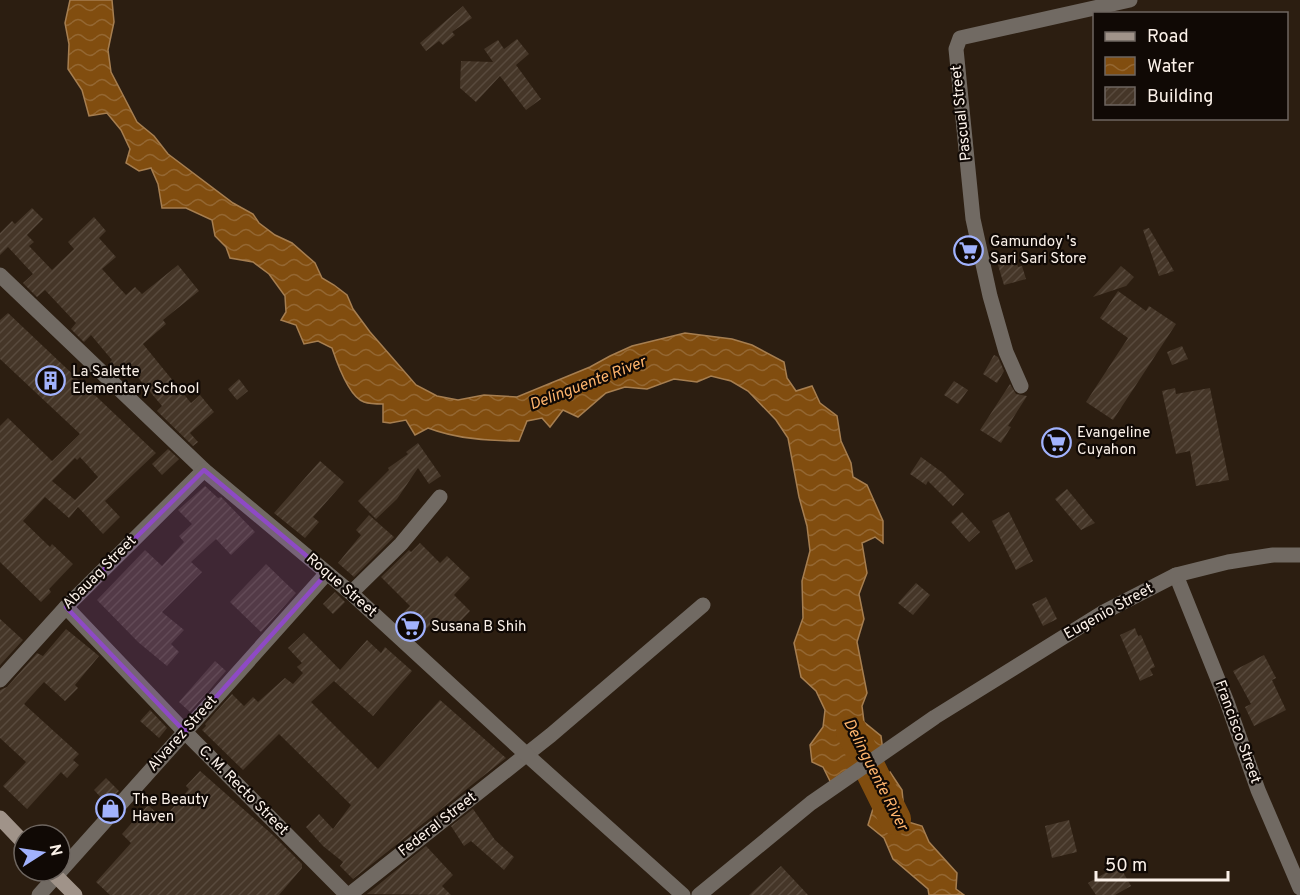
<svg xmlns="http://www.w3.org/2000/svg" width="1300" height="895" font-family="Overpass,sans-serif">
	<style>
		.water { fill: url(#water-waves); stroke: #a67e50; stroke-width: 1.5 }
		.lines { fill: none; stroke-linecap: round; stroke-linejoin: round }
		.river { stroke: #814d0f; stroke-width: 32 }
		.building { fill: url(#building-hatch); fill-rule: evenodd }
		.minor { stroke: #716a63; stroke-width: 15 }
		.tertiary { stroke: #716a63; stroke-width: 15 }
		.secondary { stroke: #a09389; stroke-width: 15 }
		.marked { fill: #8e4ac5; fill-opacity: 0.2; stroke: #8e4ac5; stroke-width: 4.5; stroke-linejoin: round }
		.labels { text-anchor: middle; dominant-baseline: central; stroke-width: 4.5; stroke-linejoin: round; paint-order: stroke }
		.street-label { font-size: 15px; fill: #fbf1e9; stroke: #100905 }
		.poi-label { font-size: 15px; fill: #fbf1e9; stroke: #100905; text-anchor: start }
		.water-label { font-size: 16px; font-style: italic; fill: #feb46c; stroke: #100905 }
	</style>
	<defs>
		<pattern id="water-waves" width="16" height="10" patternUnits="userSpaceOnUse" patternTransform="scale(1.5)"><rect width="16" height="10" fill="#814d0f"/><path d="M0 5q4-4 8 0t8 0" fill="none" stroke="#946732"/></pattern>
		<pattern id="building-hatch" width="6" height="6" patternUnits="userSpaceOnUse" patternTransform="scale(1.5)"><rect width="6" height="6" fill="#453628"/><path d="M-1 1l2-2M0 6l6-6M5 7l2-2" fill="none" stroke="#584a3d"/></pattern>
	</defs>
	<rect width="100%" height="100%" fill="#2c1e11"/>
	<g class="water">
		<path d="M70 0H112L114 22 108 50 111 72 137 122 154 136 168 154 233 203 253 214 259 223 275 235 292 243 315 263 322 278 334 285 347 295 353 309 370 332 416 385 437 396 458 400 484 395 517 397 590 367 610 356 632 346 685 333 732 339 752 345 784 362 787 378 796 391 812 386 820 403 837 416 841 441 851 463 853 477 867 485 883 521V543L875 537 862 543 867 573 859 594 864 619 857 642 867 693 862 706 864 722 881 736 884 759 831 783 823 767 812 762 810 745 823 727 825 710 816 691 801 677 794 643 803 618 802 581 810 551 807 526 799 497 788 438 776 420 748 391 731 381 711 376 697 382 674 379 647 389 625 387 606 393 578 417 563 410 550 427 542 418 527 421 519 441C488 441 457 439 428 428L415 435 406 420 390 423 383 422V404C377 404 370 404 364 402 349 397 337 363 332 348L318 341 304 344 296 325 281 320 286 312 285 296 269 274 253 262 230 258 226 247 215 236 212 220 186 208H162L158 184 151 168 139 171 126 163 130 149 121 130 107 113 89 116 82 90 68 69 69 44 65 23Z"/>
		<path d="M890 772 902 790 905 821 922 826 929 842 957 873 956 889 964 895H929L928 889 893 859 884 838 868 825 875 802 869 787Z"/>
	</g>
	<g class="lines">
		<path class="river" d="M852 732 895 819"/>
	</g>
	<g class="building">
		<path d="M463 6 472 18 452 32 455 35 443 45 439 41 426 51 420 43Z"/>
		<path d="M517 39 529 54 516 65 541 99 526 110 500 76 476 102 460 88 461 61 493 62 484 49 498 40 504 49Z"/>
		<path d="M32 208 43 219 27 235 34 242 29 246 52 270 74 249 68 242 94 217 106 231 99 238 116 257 102 269 126 295 135 287 142 294 178 265 199 291 163 320 166 324 143 344 191 403 200 395 214 412 190 433 198 442 193 446 157 411 162 406 130 368 122 375 110 362 112 360 91 335 84 342 71 329 76 323 45 290 37 297 23 283 33 274 8 247 0 255V233L12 221 15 224Z"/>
		<path d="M1149 228 1174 271 1159 276 1143 230Z"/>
		<path d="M1016 260 1018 267 1022 266 1026 279 1004 285 998 265Z"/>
		<path d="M1121 266 1134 277 1126 286 1093 297Z"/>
		<path d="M1118 291 1146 311 1149 306 1176 324 1113 420 1086 402 1128 338 1100 318Z"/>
		<path d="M8 313 156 453 105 501 120 517 103 534 78 507 69 518 45 497 23 521 50 547 52 544 73 564 49 589 51 592 41 602 0 562V426L8 418 52 461 80 434 0 359V320ZM80 457 98 477 75 500 52 481 75 458 77 460Z"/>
		<path d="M1182 346 1188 359 1172 365 1167 352Z"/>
		<path d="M994 355 998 357 1004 371 997 383 983 374Z"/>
		<path d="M239 379 248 391 237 400 228 389Z"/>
		<path d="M954 381 968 390 958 404 944 395Z"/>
		<path d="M1010 384 1016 394 1027 396 1008 426 1011 427 1001 443 980 430Z"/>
		<path d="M1175 388 1176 394 1210 388 1229 480 1196 486 1190 451 1176 454 1162 391Z"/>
		<path d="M418 443 441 476 429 484 418 468 397 499 376 519 358 501 389 470 388 468 408 454 406 452Z"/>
		<path d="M168 449 179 459 162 475 152 464Z"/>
		<path d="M921 457 943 473 964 494 953 506 928 481 926 485 910 474Z"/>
		<path d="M320 461 344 482 313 517 319 522 305 538 274 513Z"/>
		<path d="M205 486 218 498 221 497 255 532 231 555 216 539 191 562 202 572 162 612 184 630 171 644 179 652 167 666 138 642 97 600 145 550 162 566 184 542 179 536 192 524 178 510Z"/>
		<path d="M1067 489 1095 523 1081 530 1055 499Z"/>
		<path d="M962 512 980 532 969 542 951 522Z"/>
		<path d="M1009 512 1033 561 1016 570 992 521Z"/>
		<path d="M369 515 394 537 354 577 338 563 361 535 356 530Z"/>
		<path d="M420 543 440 563 447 556 470 578 454 595 470 611 450 632 436 619 420 635 400 616 410 606 381 577 409 550 411 552Z"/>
		<path d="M266 564 296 593 261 632 230 602Z"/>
		<path d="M916 583 930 595 913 615 898 603Z"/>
		<path d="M335 592 345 602 333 614 323 604Z"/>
		<path d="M1046 597 1057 619 1043 626 1032 604Z"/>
		<path d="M0 619 23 640 0 665Z"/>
		<path d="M1135 628 1138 636 1141 635 1155 667 1150 669 1153 675 1140 681 1120 635Z"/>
		<path d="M66 629 99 656 75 685 78 688 65 701 44 682 24 704 79 754 73 760 79 765 67 778 61 772 27 809 3 786 26 762 0 738V690L7 687 37 653 43 656Z"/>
		<path d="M304 633 340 670 367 640 381 653 385 647 412 671 373 716 334 681 311 702 378 769 440 700 506 758 353 879 340 866 343 862 323 846 306 827 319 814 333 829 351 805 279 734 243 770 202 730 206 726 205 724 232 694 244 706 253 697 258 702 285 678 293 684 303 673 297 667 302 663 288 648Z"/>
		<path d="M1264 655 1276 678 1272 680 1286 710 1254 726 1245 707 1251 704 1233 671Z"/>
		<path d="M215 661 226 671 190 712 179 702Z"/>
		<path d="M150 710 167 728 159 738 140 721Z"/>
		<path d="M200 771 274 836 302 864V868L279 895H110L96 882 131 843 122 834 148 805 163 819 189 789 186 786Z"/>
		<path d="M106 778 119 791 106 803 94 790Z"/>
		<path d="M473 809 495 840 514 857 504 870 471 841 464 846 451 826Z"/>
		<path d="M1069 820 1077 852 1052 858 1045 826Z"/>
		<path d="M426 846 453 875 442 886 451 895 367 894Z"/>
		<path d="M1119 865 1131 886 1115 895H1096L1088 883Z"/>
		<path d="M781 866 808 895H749Z"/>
	</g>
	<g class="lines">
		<g class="minor">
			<path d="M1021 386 1006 352 990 296 973 219 956 49 960 38 1130 0"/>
			<path d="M1176 575 1227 702 1258 790 1300 888"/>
			<path d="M351 593 401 544 440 497"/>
			<path d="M66 607 185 732 347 895"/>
			<path d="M39 895 327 573"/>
			<path d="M349 895 551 735 703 605"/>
		</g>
		<g class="tertiary">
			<path d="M0 275 204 470 351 593 527 755 683 895"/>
			<path d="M0 680 66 607 204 470"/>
			<path d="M699 895 811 803 935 717 1102 613 1176 575 1228 562 1273 555H1300"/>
		</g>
		<g class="secondary">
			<path d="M0 818 24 843"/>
			<path d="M51 871 75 895"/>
		</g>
	</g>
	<path class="marked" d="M204 470 327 573 185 732 66 607Z"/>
	<defs>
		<symbol id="supermarket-ring" viewBox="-11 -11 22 22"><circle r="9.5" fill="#100905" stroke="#a1b2fd" stroke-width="1.5"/><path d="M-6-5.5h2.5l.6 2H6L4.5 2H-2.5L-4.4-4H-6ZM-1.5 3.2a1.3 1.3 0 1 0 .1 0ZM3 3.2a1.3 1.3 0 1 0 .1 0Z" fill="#a1b2fd"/></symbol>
		<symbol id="building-ring" viewBox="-11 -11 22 22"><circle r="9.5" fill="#100905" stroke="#a1b2fd" stroke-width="1.5"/><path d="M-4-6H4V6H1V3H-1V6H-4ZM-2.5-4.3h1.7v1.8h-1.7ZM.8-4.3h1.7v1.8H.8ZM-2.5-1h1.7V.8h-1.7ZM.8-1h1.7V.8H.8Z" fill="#a1b2fd"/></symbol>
		<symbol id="shop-ring" viewBox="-11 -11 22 22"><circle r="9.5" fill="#100905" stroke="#a1b2fd" stroke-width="1.5"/><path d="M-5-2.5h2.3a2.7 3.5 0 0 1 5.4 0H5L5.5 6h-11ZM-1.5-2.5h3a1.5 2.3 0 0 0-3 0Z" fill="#a1b2fd"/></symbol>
	</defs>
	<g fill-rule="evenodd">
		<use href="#supermarket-ring" x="952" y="234" width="33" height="33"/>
		<use href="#building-ring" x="34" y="364" width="33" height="33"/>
		<use href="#supermarket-ring" x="1040" y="426" width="33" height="33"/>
		<use href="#supermarket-ring" x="394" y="610" width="33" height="33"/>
		<use href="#shop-ring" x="94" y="792" width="33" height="33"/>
	</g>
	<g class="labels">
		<g class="street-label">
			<text transform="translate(962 113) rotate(-96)">Pascual Street</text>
			<text transform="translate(100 573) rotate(-45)">Abauag Street</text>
			<text transform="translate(341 586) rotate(41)">Roque Street</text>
			<text transform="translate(1109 612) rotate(-29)">Eugenio Street</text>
			<text transform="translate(1237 732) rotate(70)">Francisco Street</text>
			<text transform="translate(183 734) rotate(-48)">Alvarez Street</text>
			<text transform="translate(243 791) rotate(45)">C. M. Recto Street</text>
			<text transform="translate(438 825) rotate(-38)">Federal Street</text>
		</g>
		<g class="poi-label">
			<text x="990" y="242">Gamundoy 's<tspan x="990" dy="17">Sari Sari Store</tspan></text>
			<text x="72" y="372">La Salette<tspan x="72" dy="17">Elementary School</tspan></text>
			<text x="1077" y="433">Evangeline<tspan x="1077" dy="17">Cuyahon</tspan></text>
			<text x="431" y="627">Susana B Shih</text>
			<text x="132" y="800">The Beauty<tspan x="132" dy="17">Haven</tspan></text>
		</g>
		<g class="water-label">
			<text transform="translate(588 384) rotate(-21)">Delinguente River</text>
			<text transform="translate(875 775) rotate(63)">Delinguente River</text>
		</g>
	</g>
	<rect x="1093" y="12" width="195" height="108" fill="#100905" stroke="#6e6660" stroke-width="1.5"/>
	<rect x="1105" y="32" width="30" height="9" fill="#a09389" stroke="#6e6660" stroke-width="1.5"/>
	<text x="1147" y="42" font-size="18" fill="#fbf1e9">Road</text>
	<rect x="1105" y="57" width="30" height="18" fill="url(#water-waves)" stroke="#6e6660" stroke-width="1.5"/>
	<text x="1147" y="72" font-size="18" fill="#fbf1e9">Water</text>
	<rect x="1105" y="87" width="30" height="18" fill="url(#building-hatch)" stroke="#6e6660" stroke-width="1.5"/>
	<text x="1147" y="102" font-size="18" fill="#fbf1e9">Building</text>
	<g transform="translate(42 853) rotate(78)"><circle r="28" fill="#100905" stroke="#6e6660" stroke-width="1.5"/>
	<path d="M0-4.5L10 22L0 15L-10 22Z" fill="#a1b2fd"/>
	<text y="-9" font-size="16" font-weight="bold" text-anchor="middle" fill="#fbf1e9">N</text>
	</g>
	<path d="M1096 871v9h132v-9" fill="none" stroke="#fbf1e9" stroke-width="3"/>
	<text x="1105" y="871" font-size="18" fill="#fbf1e9" stroke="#100905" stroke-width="4.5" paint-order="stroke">50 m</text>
</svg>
